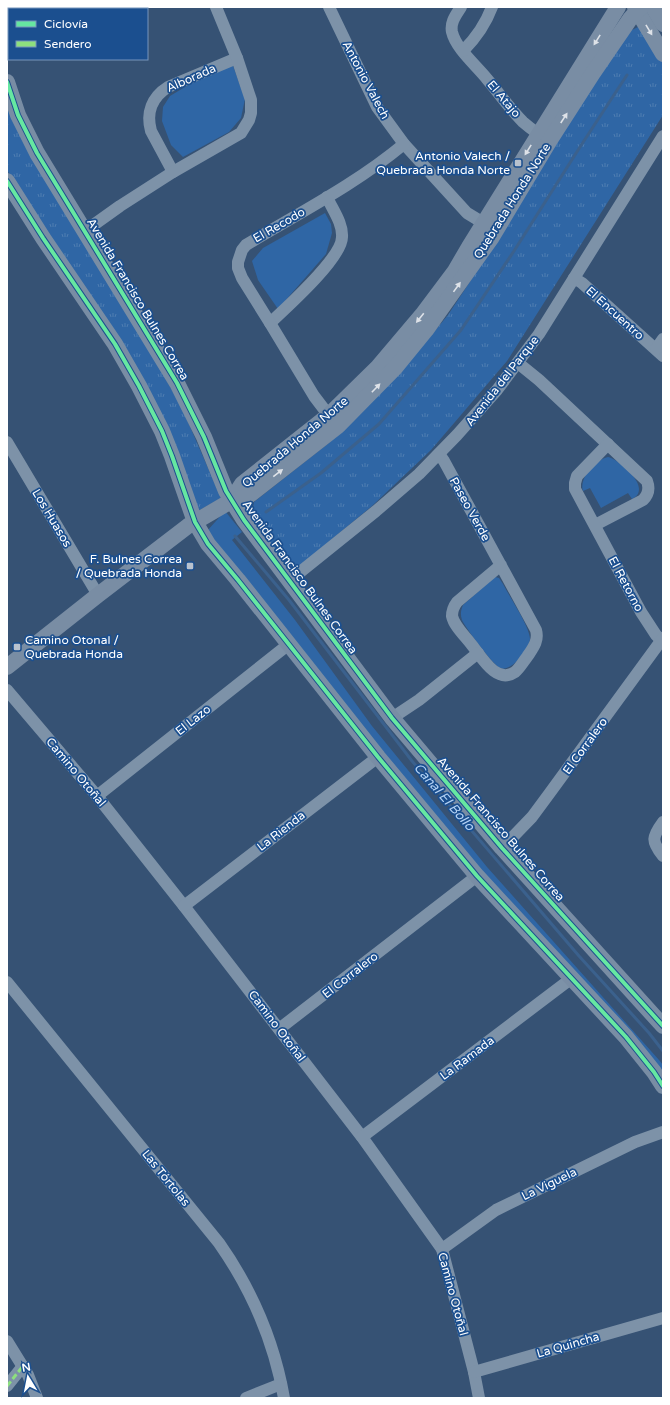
<svg xmlns="http://www.w3.org/2000/svg" width="670" height="1405" font-family="'Varela Round',sans-serif">
	<style>
		.grass { fill: #2f66a5 }
		.park { fill: url(#park-tufts) }
		.lines { fill: none; stroke-linecap: round; stroke-linejoin: round }
		.stream { stroke: #3b618d; stroke-width: 3 }
		.street { stroke: #7d92a8; stroke-width: 12 }
		.secondary { stroke: #798da4; stroke-width: 16 }
		.quiet { stroke: #8de07e; stroke-width: 3; stroke-dasharray: 6 3; stroke-linecap: butt }
		.cycleway-casing { stroke: #1b4f8f; stroke-width: 6 }
		.cycleway { stroke: #66e7a1; stroke-width: 4 }
		.oneway { fill: #dee2e8 }
		.poi-dot { fill: #b9c2ce; stroke: #1b4f8f; stroke-width: 1.5 }
		.labels { text-anchor: middle; dominant-baseline: central; stroke-width: 3.5; stroke-linejoin: round; paint-order: stroke }
		.street-label { font-size: 12px; fill: #fff; stroke: #1b4f8f }
		.poi-label { font-size: 12px; fill: #fff; stroke: #1b4f8f; text-anchor: end }
		.water-label { font-size: 13px; font-style: italic; fill: #b5d3f5; stroke: #1b4f8f }
	</style>
	<defs>
		<pattern id="park-tufts" width="24" height="20" patternUnits="userSpaceOnUse"><rect width="24" height="20" fill="#2f66a5"/><path d="M3 7l-1-3M5 7V3M7 7l1-3M15 17l-1-3M17 17v-4M19 17l1-3" fill="none" stroke="#4e7db2"/></pattern>
	</defs>
	<rect width="100%" height="100%" fill="#365274"/>
	<g class="grass">
		<path d="M232 63 245 99 241 118 229 132 183 157 171 145 162 121 163 107 170 96 195 81Z"/>
		<path d="M325 213 331 224 332 233 326 254 278 309 258 280 252 261 263 248Z"/>
		<path d="M608 457C619 459 654 489 632 499L628 493 601 508 590 488 583 491C579 478 595 460 608 457Z"/>
		<path d="M225 511 242 532 232 540 295 620 372 726 487 867 659 1060 663 1065V1084L478 875 207 531Z"/>
		<path d="M495 577 499 578 503 584C509 596 530 627 530 639 530 646 521 657 516 662 512 666 505 670 500 668 493 665 465 627 462 620 460 614 461 610 463 605Z"/>
	</g>
	<g class="park">
		<path d="M640 26 663 60V115L507 361 431 450 372 506 292 572 251 518 254 502 329 443 419 350 448 315 483 262 624 34Z"/>
		<path d="M7 100 181 406 221 498 196 512 178 463 46 233 7 170Z"/>
	</g>
	<g class="lines">
		<g class="stream">
			<path d="M266 512 321 473 379 424 461 330 514 251 580 147 627 75"/>
			<path d="M235 536 289 600 412 761 579 956 649 1033 663 1051"/>
		</g>
		<g class="street">
			<path d="M329 7 377 107 404 144 467 213 490 227"/>
			<path d="M461 7C456 15 450 22 452 32 456 49 477 66 487 79 499 93 510 109 523 122 530 128 537 134 546 138"/>
			<path d="M463 51C475 39 486 23 492 7"/>
			<path d="M173 172 151 131C146 113 152 97 168 87L237 58"/>
			<path d="M85 231 120 206 173 172 241 133 249 120 251 113V100L237 58 216 7"/>
			<path d="M574 278 582 283 663 356"/>
			<path d="M270 323C287 307 342 258 342 237 343 223 332 209 327 197"/>
			<path d="M656 349 663 339"/>
			<path d="M518 363 539 380 647 481C650 489 648 495 643 500L595 525"/>
			<path d="M333 421 314 396 270 323 242 278 238 268V262L242 250 246 245C299 213 356 184 404 144"/>
			<path d="M7 442 98 595"/>
			<path d="M608 444 577 476 575 483V489L641 612 656 635 662 641"/>
			<path d="M439 454 444 461 536 630C539 641 533 648 527 657 523 662 520 668 515 672 496 685 481 656 471 644 465 636 454 626 452 616 452 610 454 606 457 602L501 565"/>
			<path d="M289 581 376 511 419 474 457 435 497 390 539 334 663 136"/>
			<path d="M7 690 97 796 184 906 362 1137 442 1249 474 1372 479 1398"/>
			<path d="M392 718 419 700 478 653"/>
			<path d="M97 796 289 644"/>
			<path d="M663 822C652 837 651 841 663 856"/>
			<path d="M502 848 532 817 549 794 663 638"/>
			<path d="M184 906 378 757"/>
			<path d="M7 982 219 1243C252 1290 274 1341 284 1398"/>
			<path d="M279 1029 477 876"/>
			<path d="M362 1137 572 978"/>
			<path d="M442 1249 496 1210 635 1142 663 1132"/>
			<path d="M7 1341 28 1375 37 1398"/>
			<path d="M474 1372 663 1318"/>
			<path d="M7 1386 23 1366"/>
			<path d="M246 1398 281 1384"/>
		</g>
		<g class="secondary">
			<path d="M635 7 663 54"/>
			<path d="M653 7 663 24"/>
			<path d="M45 9 50 7"/>
			<path d="M81 9 85 7"/>
			<path d="M7 29 9 26"/>
			<path d="M7 40 9 41"/>
			<path d="M7 82 18 115 37 153 177 383 204 437 226 491 244 520 392 718 502 848 663 1026"/>
			<path d="M7 181 43 238 115 344 139 386 162 431 172 456 195 522 208 544 238 580 378 757 477 876 626 1037 654 1072 663 1086"/>
			<path d="M231 501 242 484 329 415 378 367 422 315 455 271 469 247 618 7"/>
			<path d="M7 667 98 595 188 526 231 501 247 497 338 426 395 368 426 330 492 237 550 140 593 73 630 19 641 7"/>
		</g>
		<path class="quiet" d="M7 1386 23 1366"/>
		<defs>
			<g id="cycleway">
				<path d="M7 82 18 115 37 153 177 383 204 437 226 491 244 520 392 718 502 848 663 1026"/>
				<path d="M7 181 43 238 115 344 139 386 162 431 172 456 195 522 208 544 238 580 378 757 477 876 626 1037 654 1072 663 1086"/>
			</g>
		</defs>
		<use href="#cycleway" class="cycleway-casing"/>
		<use href="#cycleway" class="cycleway"/>
	</g>
	<defs><path id="oneway-solid" d="M-6-.8H1V-3.2L6.5 0L1 3.2V.8H-6Z"/></defs>
	<g class="oneway">
		<use href="#oneway-solid" transform="translate(649 30) rotate(59)"/>
		<use href="#oneway-solid" transform="translate(597 40) rotate(122)"/>
		<use href="#oneway-solid" transform="translate(564 118) rotate(-57)"/>
		<use href="#oneway-solid" transform="translate(528 150) rotate(122)"/>
		<use href="#oneway-solid" transform="translate(457 287) rotate(-54)"/>
		<use href="#oneway-solid" transform="translate(420 318) rotate(129)"/>
		<use href="#oneway-solid" transform="translate(376 388) rotate(-46)"/>
		<use href="#oneway-solid" transform="translate(278 473) rotate(-38)"/>
	</g>
	<g class="poi-dot">
		<rect x="514" y="159" width="8" height="8" rx="2"/>
		<rect x="186" y="562" width="8" height="8" rx="2"/>
		<rect x="13" y="643" width="8" height="8" rx="2"/>
	</g>
	<g class="labels">
		<g class="street-label">
			<text transform="translate(191 78) rotate(-24)">Alborada</text>
			<text transform="translate(366 80) rotate(62)">Antonio Valech</text>
			<text transform="translate(504 99) rotate(50)">El Atajo</text>
			<text transform="translate(512 201) rotate(-58)">Quebrada Honda Norte</text>
			<text transform="translate(279 225) rotate(-30)">El Recodo</text>
			<text transform="translate(138 299) rotate(59)">Avenida Francisco Bulnes Correa</text>
			<text transform="translate(615 313) rotate(42)">El Encuentro</text>
			<text transform="translate(502 381) rotate(-52)">Avenida del Parque</text>
			<text transform="translate(295 442) rotate(-40)">Quebrada Honda Norte</text>
			<text transform="translate(470 509) rotate(61)">Paseo Verde</text>
			<text transform="translate(52 518) rotate(59)">Los Huasos</text>
			<text transform="translate(300 577) rotate(54)">Avenida Francisco Bulnes Correa</text>
			<text transform="translate(626 584) rotate(62)">El Retorno</text>
			<text transform="translate(193 720) rotate(-38)">El Lazo</text>
			<text transform="translate(585 746) rotate(-54)">El Corralero</text>
			<text transform="translate(76 772) rotate(50)">Camino Otoñal</text>
			<text transform="translate(501 829) rotate(49)">Avenida Francisco Bulnes Correa</text>
			<text transform="translate(281 831) rotate(-38)">La Rienda</text>
			<text transform="translate(350 975) rotate(-38)">El Corralero</text>
			<text transform="translate(277 1026) rotate(53)">Camino Otoñal</text>
			<text transform="translate(467 1058) rotate(-37)">La Ramada</text>
			<text transform="translate(166 1178) rotate(51)">Las Tórtolas</text>
			<text transform="translate(549 1184) rotate(-26)">La Viguela</text>
			<text transform="translate(453 1294) rotate(75)">Camino Otoñal</text>
			<text transform="translate(568 1345) rotate(-16)">La Quincha</text>
		</g>
		<g class="poi-label">
			<text x="510" y="156">Antonio Valech /<tspan x="510" dy="14">Quebrada Honda Norte</tspan></text>
			<text x="182" y="559">F. Bulnes Correa<tspan x="182" dy="14">/ Quebrada Honda</tspan></text>
			<text x="25" y="640" text-anchor="start">Camino Otonal /<tspan x="25" dy="14">Quebrada Honda</tspan></text>
		</g>
		<g class="water-label">
			<text transform="translate(444 797) rotate(49)">Canal El Bollo</text>
		</g>
	</g>
	<rect width="670" height="1405" fill="none" stroke="#ffffff" stroke-width="16"/>
	<rect x="8" y="8" width="140" height="52" fill="#1b4f8f" stroke="#7695bc"/>
	<rect x="16" y="21" width="20" height="6" fill="#66e7a1" stroke="#7695bc"/>
	<text x="44" y="28" font-size="12" fill="#ffffff">Ciclovía</text>
	<rect x="16" y="41" width="20" height="6" fill="#8de07e" stroke="#7695bc"/>
	<text x="44" y="48" font-size="12" fill="#ffffff">Sendero</text>
	<g transform="translate(28 1377) rotate(350)" stroke="#1b4f8f" stroke-width="3" paint-order="stroke">
	<path d="M0-3L7 15L0 10L-7 15Z" fill="#ffffff"/>
	<text y="-6" font-size="11" font-weight="bold" text-anchor="middle" fill="#ffffff">N</text>
	</g>
</svg>
